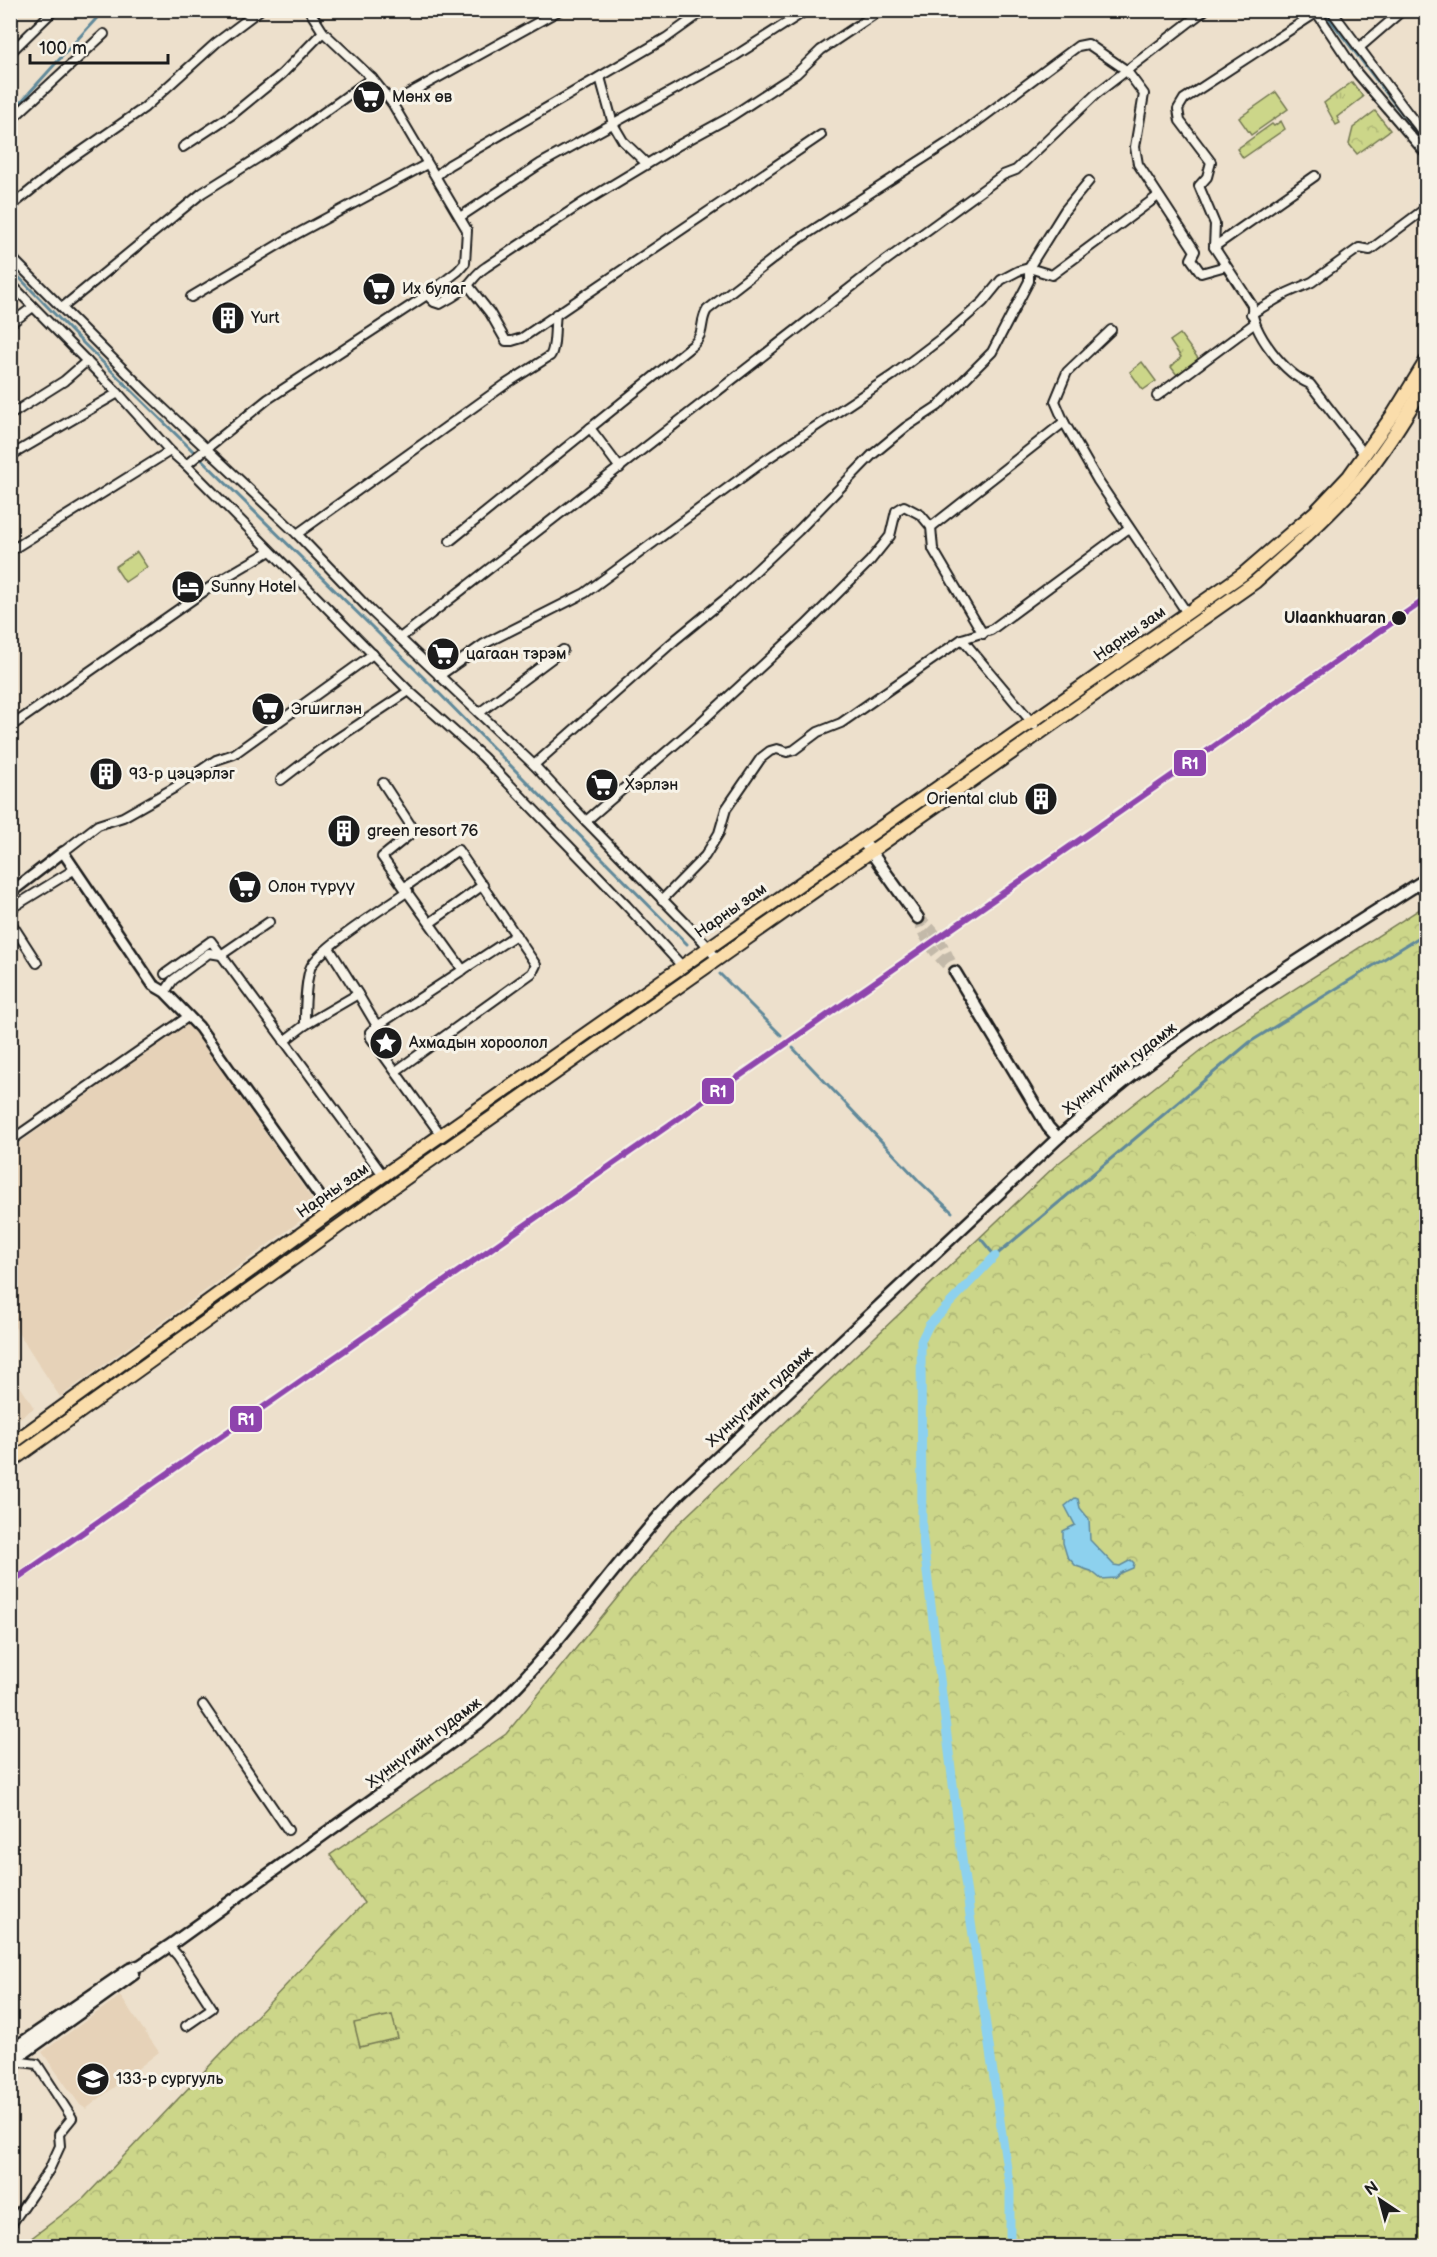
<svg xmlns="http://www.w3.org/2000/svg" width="1437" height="2257" font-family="'Balsamiq Sans',sans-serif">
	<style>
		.built { fill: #e6d2b8 }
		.grass { fill: url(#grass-tufts); stroke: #747952; stroke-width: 1.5 }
		.forest { fill: url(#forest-firs); stroke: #747952; stroke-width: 1.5 }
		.park { fill: url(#park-crowns); stroke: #747952; stroke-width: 1.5 }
		.pitch { fill: #ccd689; stroke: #747952; stroke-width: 1.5 }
		.water { fill: #8dd1ee; stroke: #60899a; stroke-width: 1.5 }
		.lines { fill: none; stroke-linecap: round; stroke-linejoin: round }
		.stream { stroke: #60899a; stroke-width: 3 }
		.canal { stroke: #8dd1ee; stroke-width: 9 }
		.secondary-tunnel { stroke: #c3b9a9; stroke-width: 10; stroke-dasharray: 10 5; stroke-linecap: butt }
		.minor-casing { stroke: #1c1c1c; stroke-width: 12 }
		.tertiary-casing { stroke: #1c1c1c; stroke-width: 14 }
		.secondary-casing { stroke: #1c1c1c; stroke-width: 15 }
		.primary-casing { stroke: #1c1c1c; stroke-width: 16 }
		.minor { stroke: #f7f3e8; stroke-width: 8 }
		.tertiary { stroke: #f7f3e8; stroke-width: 9 }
		.secondary { stroke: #f7f3e8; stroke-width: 10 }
		.primary { stroke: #faddab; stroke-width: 12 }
		.rail-1-casing { stroke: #f7f3e8; stroke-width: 10 }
		.rail-1 { stroke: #8e44ad; stroke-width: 6 }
		.stop-dot { fill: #1c1c1c; stroke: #f7f3e8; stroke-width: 2 }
		.labels { text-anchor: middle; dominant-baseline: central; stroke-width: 6; stroke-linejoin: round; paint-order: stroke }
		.poi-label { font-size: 16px; fill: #1c1c1c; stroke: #f7f3e8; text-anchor: start }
		.stop-label { font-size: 16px; font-weight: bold; fill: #1c1c1c; stroke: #f7f3e8; text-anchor: end }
		.street-label { font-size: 16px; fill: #1c1c1c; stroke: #f7f3e8 }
		.line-badge { stroke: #f7f3e8; stroke-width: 2 }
		.badge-label { font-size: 16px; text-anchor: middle; font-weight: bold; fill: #fff }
	</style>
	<defs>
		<pattern id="grass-tufts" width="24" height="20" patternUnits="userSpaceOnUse" patternTransform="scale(1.5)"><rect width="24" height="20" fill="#ccd689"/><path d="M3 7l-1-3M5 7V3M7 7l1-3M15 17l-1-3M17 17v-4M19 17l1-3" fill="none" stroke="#afb776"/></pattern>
		<pattern id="forest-firs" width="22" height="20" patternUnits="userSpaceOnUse" patternTransform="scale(1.5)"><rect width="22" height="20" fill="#ccd689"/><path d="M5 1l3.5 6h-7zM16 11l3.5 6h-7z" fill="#afb776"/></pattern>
		<pattern id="park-crowns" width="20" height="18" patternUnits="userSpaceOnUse" patternTransform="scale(1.5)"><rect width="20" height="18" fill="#ccd689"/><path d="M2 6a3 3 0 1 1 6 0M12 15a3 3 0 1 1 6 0" fill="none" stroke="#afb776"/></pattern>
	</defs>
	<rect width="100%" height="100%" fill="#ede0cc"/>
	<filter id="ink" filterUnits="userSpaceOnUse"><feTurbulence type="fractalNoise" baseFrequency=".0167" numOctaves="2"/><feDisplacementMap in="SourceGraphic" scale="12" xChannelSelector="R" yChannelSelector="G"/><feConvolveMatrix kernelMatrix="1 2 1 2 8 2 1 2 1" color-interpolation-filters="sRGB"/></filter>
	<g filter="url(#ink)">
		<g class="built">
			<path d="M188 1023 318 1208 60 1397 11 1321V1149Z"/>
			<path d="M11 1372 34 1408 11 1424H10Z"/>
			<path d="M120 1996 159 2052 86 2109 80 2105 42 2052Z"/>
		</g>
		<g class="grass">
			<path d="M1352 82 1363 97 1337 117 1340 123 1336 125 1324 103Z"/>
			<path d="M1180 334 1200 361 1177 375 1171 367 1181 357 1170 341Z"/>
		</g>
		<path class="forest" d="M1281 121 1285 129 1243 158 1237 149 1272 124 1274 126Z"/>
		<g class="park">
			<path d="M1375 111 1390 130 1357 154 1349 144 1353 128Z"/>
			<path d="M1426 905V2246H21L84 2198 364 1903 330 1855 506 1734 674 1528 1056 1165 1213 1041Z"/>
		</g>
		<g class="pitch">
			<path d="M1276 92 1288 109 1251 135 1239 118Z"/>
			<path d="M1142 362 1156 381 1143 390 1130 372Z"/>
			<path d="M137 552 147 567 125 582 115 567Z"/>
			<path d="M392 2015 398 2038 360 2047 354 2023Z"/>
		</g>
		<path class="water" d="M1075 1498 1078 1499 1080 1508 1089 1519 1090 1540 1114 1565 1120 1566 1131 1560 1134 1563 1133 1568 1121 1573 1115 1578 1101 1579 1091 1571 1076 1566 1067 1556 1063 1543V1531L1075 1525 1065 1506Z"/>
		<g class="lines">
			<g class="stream">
				<path d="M1323 10 1426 145"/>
				<path d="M10 114 104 10"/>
				<path d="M10 268 74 334 429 683 687 944"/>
				<path d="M720 974 781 1035"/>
				<path d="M793 1048 920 1182 952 1212"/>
				<path d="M981 1239 995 1256 1250 1042 1426 933"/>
			</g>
			<path class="canal" d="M995 1256 929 1325 921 1341 922 1532 964 1874 1010 2189V2246"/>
			<g class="secondary-tunnel">
				<path d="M918 918C936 928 948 953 955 972"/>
				<path d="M918 918C922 938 938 959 954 972"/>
			</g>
			<defs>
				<g id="minor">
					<path d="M1315 10 1357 73 1426 154"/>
					<path d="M1331 10 1407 112 1426 136"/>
					<path d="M1316 13 1184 99 1178 109 1180 121 1211 162 1207 177 1199 186 1215 224 1214 247 1252 305C1251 332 1285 374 1310 384L1365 455"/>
					<path d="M1359 48 1403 10"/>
					<path d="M10 53 54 10"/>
					<path d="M600 77 613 124 623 141 647 164"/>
					<path d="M392 103 560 10"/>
					<path d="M10 121 104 34"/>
					<path d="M183 147 233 114 282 74 323 32"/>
					<path d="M436 176 449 165 666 38 705 10"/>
					<path d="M10 207 62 165 144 108 216 43 260 10"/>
					<path d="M460 217 540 164 735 56 807 10"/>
					<path d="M1214 247 1315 176"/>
					<path d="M10 256 145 391 297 534 370 610 534 765 586 821 703 941 717 959"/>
					<path d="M10 283 118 393 170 451 186 465 409 691 483 757 626 905 682 966"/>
					<path d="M468 285 490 313 506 341H512L522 338 821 135"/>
					<path d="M427 295 434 302 440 304C449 299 461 293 469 284 475 277 478 272 486 267L581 204 677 146 730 117 796 74 821 50 881 10"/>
					<path d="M191 297 293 236 427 164"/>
					<path d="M63 307 202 193 280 144 372 78"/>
					<path d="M1251 314 1287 293 1312 282 1359 248 1370 250 1426 208"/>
					<path d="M10 324 33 307"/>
					<path d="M1111 330 1067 372 1055 401 1064 422 1098 481 1187 613"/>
					<path d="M1157 396 1255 323"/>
					<path d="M10 415 64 381 87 361"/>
					<path d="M590 428 620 468"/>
					<path d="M10 456 118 393"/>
					<path d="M186 465 268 399 427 295 458 271 465 263 467 230 392 103 372 78 323 32 309 10"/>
					<path d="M931 527 1064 422"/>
					<path d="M297 534 506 384 550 356C556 348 554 325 556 314"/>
					<path d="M450 541 693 345C706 332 699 323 707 310L796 241 955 138 1078 46 1088 44 1126 70 1144 94 1135 147 1138 164 1195 251 1191 259 1201 273 1226 266"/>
					<path d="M10 551 170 451"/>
					<path d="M400 638 881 264 1003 175 1016 170 1096 94 1205 10"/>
					<path d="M439 676 484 644 585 593 767 459 893 375 943 337 983 302 1001 280 1018 271 1029 268 1052 275 1158 196"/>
					<path d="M479 713 563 650"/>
					<path d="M1034 725 962 639 991 630 1129 528"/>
					<path d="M10 727 219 581 270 551"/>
					<path d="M534 765 675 640 730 595 798 531 872 455 906 427 938 406 992 352 1029 281V268L1035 258 1065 210 1089 181"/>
					<path d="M281 780 320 750 409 691"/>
					<path d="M383 783 413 829V832L382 857 463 970"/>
					<path d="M586 821 701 722 805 626 870 561 890 536 896 511 904 506 921 515 931 527 933 549 983 634"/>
					<path d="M63 852 98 825 123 817 174 788 216 760 234 754 373 654"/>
					<path d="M662 900 705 856 719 833 726 809 761 758 770 751 777 749 787 752 794 750 818 732 841 723 962 639"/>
					<path d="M10 909 75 869"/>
					<path d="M10 921 37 963"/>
					<path d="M430 923 483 885"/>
					<path d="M329 948 358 994"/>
					<path d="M165 974 211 941 383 1175"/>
					<path d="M165 992 173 980 209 953 221 955 269 922"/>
					<path d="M305 1025C305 1008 305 986 310 969 315 950 389 905 408 891"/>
					<path d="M377 1026 516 935"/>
					<path d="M284 1041 305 1025 358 994 377 1026 370 1032 371 1038 441 1135"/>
					<path d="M396 1071 532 973 536 965 458 850 405 887"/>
					<path d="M10 1141 189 1016"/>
					<path d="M203 1705 288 1830"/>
					<path d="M169 1946 178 1956 212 2008 186 2026"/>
					<path d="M10 2226 49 2170 60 2146 59 2134 72 2118 37 2064 22 2062 17 2058"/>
				</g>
				<path id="tertiary" d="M10 893 63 852 153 985 165 992 199 1027 331 1212"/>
				<g id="secondary">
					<path d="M866 845 918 918"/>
					<path d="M955 972 1048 1127 1058 1138"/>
					<path d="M10 2051 130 1969 141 1965 169 1946 480 1722C555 1655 611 1566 680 1493L1058 1138C1086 1114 1113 1090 1142 1068 1233 1000 1330 940 1426 879"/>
					<path d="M10 2063 134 1974"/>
				</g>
				<g id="primary">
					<path d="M10 1445 331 1212 1243 574 1315 512 1349 476 1394 413 1426 361"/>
					<path d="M10 1462 424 1165 1255 582C1291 550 1327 518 1359 482 1385 451 1406 417 1426 382"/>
				</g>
			</defs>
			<use href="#minor" class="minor-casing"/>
			<use href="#tertiary" class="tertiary-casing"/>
			<use href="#secondary" class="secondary-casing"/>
			<use href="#primary" class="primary-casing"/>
			<use href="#minor" class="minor"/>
			<use href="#tertiary" class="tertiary"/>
			<use href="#secondary" class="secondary"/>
			<use href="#primary" class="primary"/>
			<defs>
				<path id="rail-1" d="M10 1583 1426 599"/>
			</defs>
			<use href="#rail-1" class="rail-1-casing"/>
			<use href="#rail-1" class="rail-1"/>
		</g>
	</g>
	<defs>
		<symbol id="supermarket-disc" viewBox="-11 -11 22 22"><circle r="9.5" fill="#1c1c1c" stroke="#f7f3e8"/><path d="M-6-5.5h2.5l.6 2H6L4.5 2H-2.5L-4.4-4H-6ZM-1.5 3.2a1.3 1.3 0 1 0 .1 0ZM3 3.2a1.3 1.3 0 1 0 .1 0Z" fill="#fff"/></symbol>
		<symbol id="building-disc" viewBox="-11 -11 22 22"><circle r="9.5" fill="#1c1c1c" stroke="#f7f3e8"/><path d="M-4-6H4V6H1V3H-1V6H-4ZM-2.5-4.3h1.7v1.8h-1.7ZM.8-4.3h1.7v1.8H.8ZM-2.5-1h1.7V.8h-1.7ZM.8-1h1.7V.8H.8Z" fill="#fff"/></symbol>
		<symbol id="hotel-disc" viewBox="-11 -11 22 22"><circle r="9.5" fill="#1c1c1c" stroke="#f7f3e8"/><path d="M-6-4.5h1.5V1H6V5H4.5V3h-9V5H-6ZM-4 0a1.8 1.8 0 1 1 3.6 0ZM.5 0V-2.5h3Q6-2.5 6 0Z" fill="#fff"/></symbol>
		<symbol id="sight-disc" viewBox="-11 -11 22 22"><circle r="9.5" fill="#1c1c1c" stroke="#f7f3e8"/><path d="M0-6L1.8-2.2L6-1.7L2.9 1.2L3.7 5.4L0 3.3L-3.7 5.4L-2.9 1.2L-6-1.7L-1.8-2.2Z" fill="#fff"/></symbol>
		<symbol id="school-disc" viewBox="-11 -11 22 22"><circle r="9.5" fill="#1c1c1c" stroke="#f7f3e8"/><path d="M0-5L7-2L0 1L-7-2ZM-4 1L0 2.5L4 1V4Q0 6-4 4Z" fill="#fff"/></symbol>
	</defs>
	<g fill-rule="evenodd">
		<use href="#supermarket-disc" x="350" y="78" width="38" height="38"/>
		<use href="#supermarket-disc" x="360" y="270" width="38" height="38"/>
		<use href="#building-disc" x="209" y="299" width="38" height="38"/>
		<use href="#hotel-disc" x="169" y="568" width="38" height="38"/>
		<use href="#supermarket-disc" x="424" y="635" width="38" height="38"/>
		<use href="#supermarket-disc" x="249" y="690" width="38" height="38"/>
		<use href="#building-disc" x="87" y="755" width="38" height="38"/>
		<use href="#supermarket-disc" x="583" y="766" width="38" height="38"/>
		<use href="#building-disc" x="1022" y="780" width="38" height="38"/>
		<use href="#building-disc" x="325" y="812" width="38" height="38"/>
		<use href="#supermarket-disc" x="226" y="868" width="38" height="38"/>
		<use href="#sight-disc" x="367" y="1024" width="38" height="38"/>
		<use href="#school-disc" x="74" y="2060" width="38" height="38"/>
	</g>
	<circle class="stop-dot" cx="1399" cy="618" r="8"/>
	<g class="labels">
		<g class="poi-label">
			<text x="392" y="97">Мөнх өв</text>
			<text x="402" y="289">Их булаг</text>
			<text x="251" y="318">Yurt</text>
			<text x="211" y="587">Sunny Hotel</text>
			<text x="466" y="654">цагаан тэрэм</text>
			<text x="291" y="709">Эгшиглэн</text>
			<text x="129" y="774">93-р цэцэрлэг</text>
			<text x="625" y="785">Хэрлэн</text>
			<text x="1018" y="799" text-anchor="end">Oriental club</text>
			<text x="367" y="831">green resort 76</text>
			<text x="268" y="887">Олон түрүү</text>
			<text x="409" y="1043">Ахмадын хороолол</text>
			<text x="116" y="2079">133-р сургууль</text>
		</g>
		<g class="stop-label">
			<text x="1386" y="618">Ulaankhuaran</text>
		</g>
		<g class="street-label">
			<text transform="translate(1130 634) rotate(-35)">Нарны зам</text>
			<text transform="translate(731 911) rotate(-35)">Нарны зам</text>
			<text transform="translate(1120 1069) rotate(-38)">Хүннүгийн гудамж</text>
			<text transform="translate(333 1191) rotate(-35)">Нарны зам</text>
			<text transform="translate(760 1397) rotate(-43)">Хүннүгийн гудамж</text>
			<text transform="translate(424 1743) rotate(-37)">Хүннүгийн гудамж</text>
		</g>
	</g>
	<g class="line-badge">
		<rect x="1173" y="749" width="34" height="28" rx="6" fill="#8e44ad"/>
		<rect x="701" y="1077" width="34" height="28" rx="6" fill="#8e44ad"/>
		<rect x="229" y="1405" width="34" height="28" rx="6" fill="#8e44ad"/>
	</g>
	<g class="badge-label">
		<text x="1190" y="769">R1</text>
		<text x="718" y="1097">R1</text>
		<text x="246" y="1425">R1</text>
	</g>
	<rect width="1437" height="2257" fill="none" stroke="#f7f3e8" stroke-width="36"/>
	<rect x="18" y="18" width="1401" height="2221" fill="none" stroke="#1c1c1c" stroke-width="2" filter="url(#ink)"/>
	<g transform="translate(1380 2200) rotate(324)" stroke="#f7f3e8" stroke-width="4.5" paint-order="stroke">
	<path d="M0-4.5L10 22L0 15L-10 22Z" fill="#1c1c1c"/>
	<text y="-9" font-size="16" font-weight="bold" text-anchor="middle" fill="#1c1c1c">N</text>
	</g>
	<path d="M30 54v9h138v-9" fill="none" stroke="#1c1c1c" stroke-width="3"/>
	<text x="39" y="54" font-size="18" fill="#1c1c1c" stroke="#f7f3e8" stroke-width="4.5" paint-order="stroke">100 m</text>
</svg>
